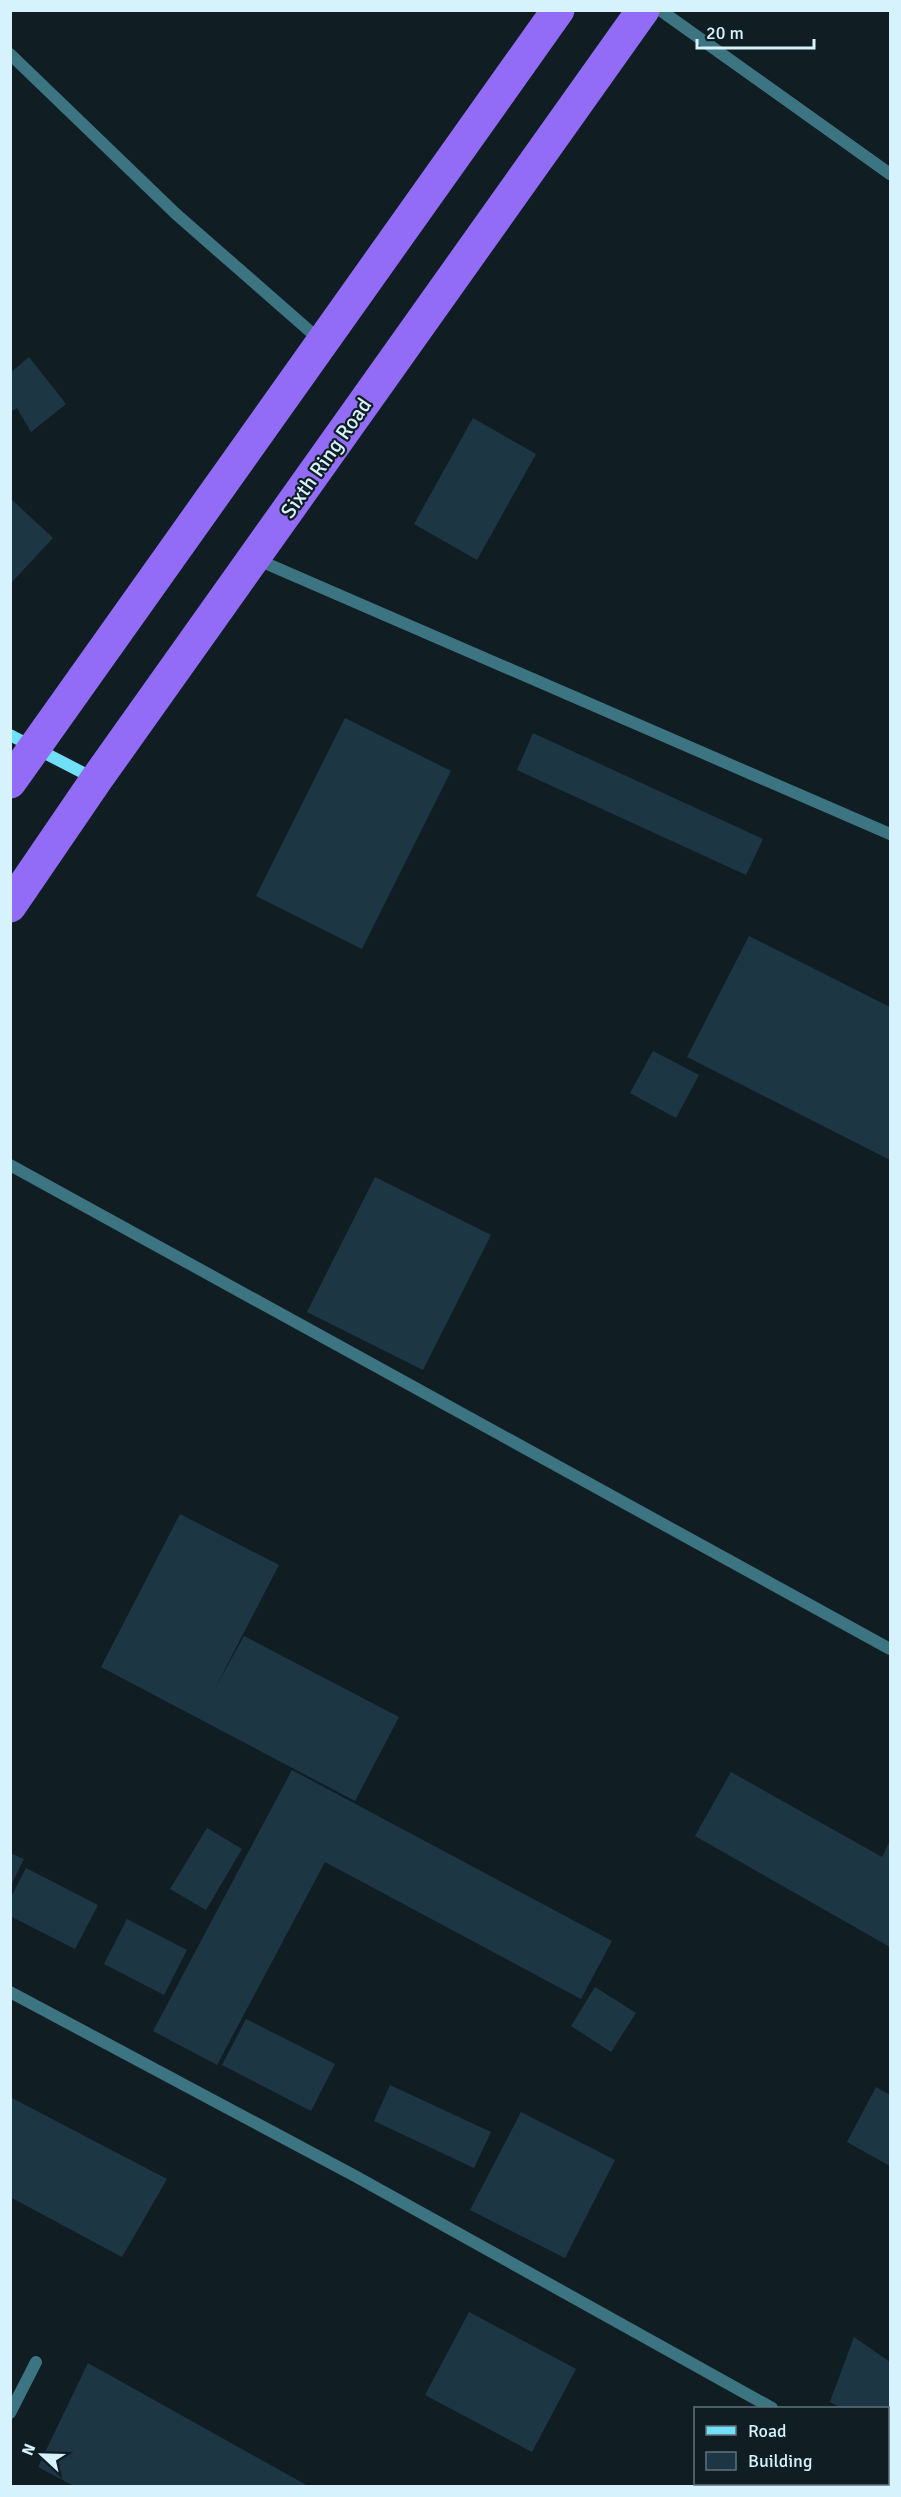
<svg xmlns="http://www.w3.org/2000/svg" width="901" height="2497" font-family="Signika,sans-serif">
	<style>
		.building { fill: #1d3644 }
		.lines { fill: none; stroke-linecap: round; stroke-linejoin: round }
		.service { stroke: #3d7481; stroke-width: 12 }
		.minor { stroke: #3d7481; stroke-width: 12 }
		.secondary { stroke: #71dff8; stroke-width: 12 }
		.trunk { stroke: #926cf7; stroke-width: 33 }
		.labels { text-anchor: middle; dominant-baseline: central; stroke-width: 4.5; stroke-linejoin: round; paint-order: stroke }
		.street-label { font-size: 21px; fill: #d5f2fd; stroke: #101e24 }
	</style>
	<rect width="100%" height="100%" fill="#101e24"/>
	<g class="building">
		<path d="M29 357 66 404 31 432 17 408 10 412V373Z"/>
		<path d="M473 418 536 454 477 560 414 524Z"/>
		<path d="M10 498 53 538 10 584Z"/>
		<path d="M345 718 451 771 362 949 256 896Z"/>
		<path d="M533 733 763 839 746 875 517 770Z"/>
		<path d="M749 936 890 1007V1160L687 1057Z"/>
		<path d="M653 1051 699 1075 676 1118 630 1093Z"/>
		<path d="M375 1177 491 1235 423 1370 307 1312Z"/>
		<path d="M180 1514 279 1565 214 1690 244 1636 399 1717 355 1801 101 1667Z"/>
		<path d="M292 1770 612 1941 581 1999 325 1862 217 2065 153 2031Z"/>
		<path d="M731 1772 882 1857 890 1841V1947L695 1836Z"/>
		<path d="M207 1828 242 1849 206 1910 170 1889Z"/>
		<path d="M10 1853 24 1859 10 1887Z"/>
		<path d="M26 1868 98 1905 75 1949 10 1916V1899Z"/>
		<path d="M127 1919 187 1950 164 1995 104 1964Z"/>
		<path d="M595 1987 636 2013 611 2052 571 2026Z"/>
		<path d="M246 2019 335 2064 311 2111 222 2065Z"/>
		<path d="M390 2085 491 2132 474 2168 374 2121Z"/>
		<path d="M876 2087 890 2095V2166L847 2142Z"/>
		<path d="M10 2097 167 2179 122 2257 10 2197Z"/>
		<path d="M521 2112 615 2160 565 2258 470 2210Z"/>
		<path d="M469 2312 576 2369 532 2452 425 2395Z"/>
		<path d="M854 2337 890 2362V2418L888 2422V2408H841L830 2402Z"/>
		<path d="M88 2363 308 2486H74L38 2467Z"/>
	</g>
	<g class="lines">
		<g class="service">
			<path d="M660 10 890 174"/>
			<path d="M10 54 176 214 321 341"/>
			<path d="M256 559 890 834"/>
			<path d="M10 1165 890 1649"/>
			<path d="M10 2413 36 2362"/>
		</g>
		<g class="minor">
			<path d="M10 1992 355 2176 772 2408"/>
			<path d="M888 2473 890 2475"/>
		</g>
		<path class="secondary" d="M10 735 95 779"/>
		<g class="trunk">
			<path d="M10 782 558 10"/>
			<path d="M10 906 96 780 643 10"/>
		</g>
	</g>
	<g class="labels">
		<g class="street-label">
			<text transform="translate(326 458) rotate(-55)">Sixth Ring Road</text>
		</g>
	</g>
	<rect width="901" height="2497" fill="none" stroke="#d5f2fd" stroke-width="24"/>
	<rect x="694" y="2407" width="195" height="78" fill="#101e24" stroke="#5f737b" stroke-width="1.5"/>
	<rect x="706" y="2426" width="30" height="9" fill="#71dff8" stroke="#5f737b" stroke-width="1.5"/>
	<text x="748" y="2437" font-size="18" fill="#d5f2fd">Road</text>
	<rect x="706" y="2452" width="30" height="18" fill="#1d3644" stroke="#5f737b" stroke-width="1.5"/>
	<text x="748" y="2467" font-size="18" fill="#d5f2fd">Building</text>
	<g transform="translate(42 2455) rotate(292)" stroke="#101e24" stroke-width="4.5" paint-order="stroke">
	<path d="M0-4.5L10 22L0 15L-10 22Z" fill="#d5f2fd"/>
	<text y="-9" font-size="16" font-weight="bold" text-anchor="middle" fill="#d5f2fd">N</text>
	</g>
	<path d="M697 39v9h117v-9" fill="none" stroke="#d5f2fd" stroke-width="3"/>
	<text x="706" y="39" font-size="18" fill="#d5f2fd" stroke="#101e24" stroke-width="4.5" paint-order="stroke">20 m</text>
</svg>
